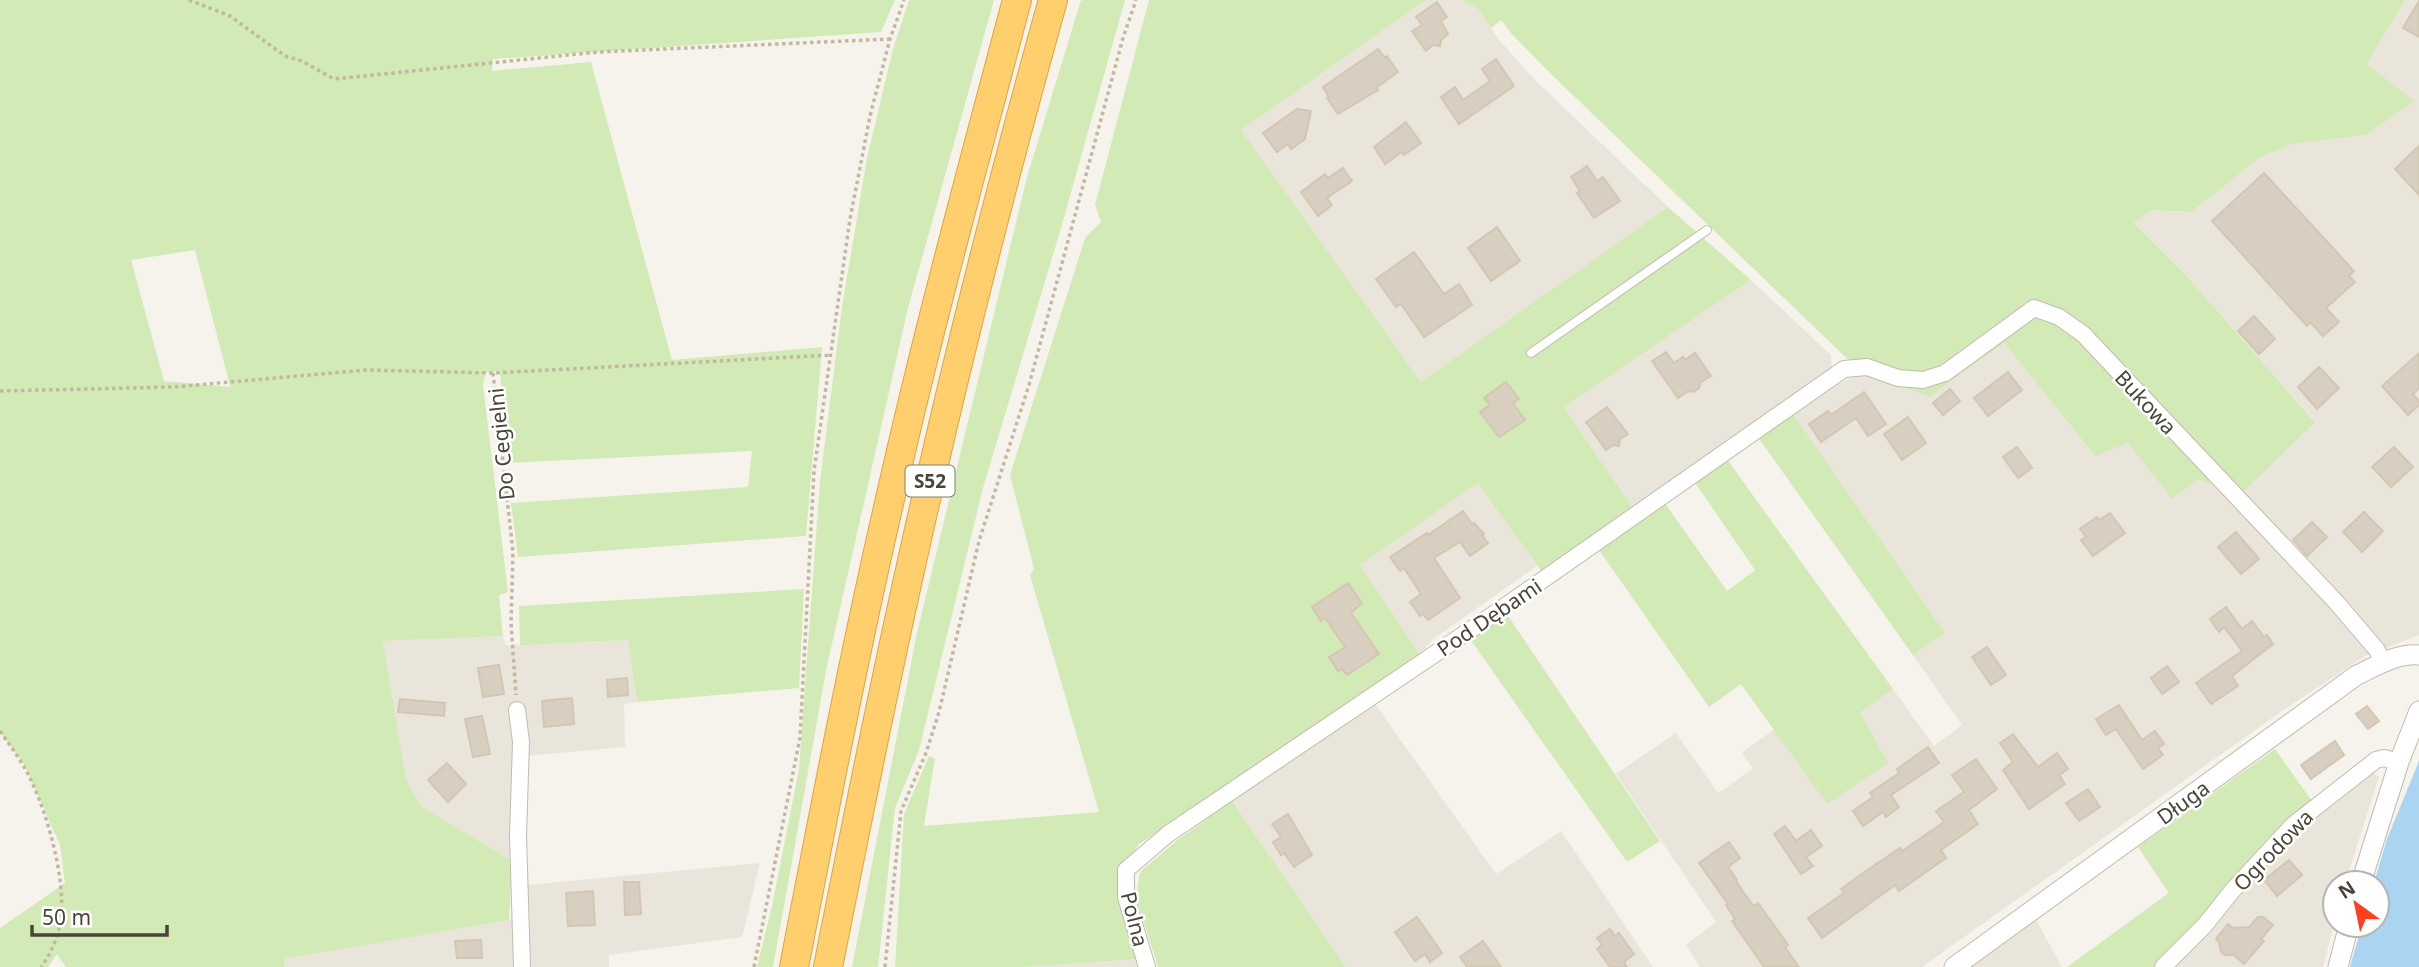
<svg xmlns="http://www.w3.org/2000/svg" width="2419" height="967" font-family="'Noto Sans',sans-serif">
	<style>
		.residential { fill: #eae5da }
		.green { fill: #d2eab5; fill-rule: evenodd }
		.water { fill: #a9d4f2 }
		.building { fill: #d8cfc1; stroke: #d3c7b4; stroke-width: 2 }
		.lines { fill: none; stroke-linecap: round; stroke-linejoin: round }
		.service-casing { stroke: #c2bbae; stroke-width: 10 }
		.minor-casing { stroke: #c2bbae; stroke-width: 18 }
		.tertiary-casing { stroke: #c2bbae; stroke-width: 21 }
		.motorway-casing { stroke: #e0a43c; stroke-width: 30 }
		.path { stroke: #c4b79f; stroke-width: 3.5; stroke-dasharray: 3.5 3.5; stroke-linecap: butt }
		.service { stroke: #fff; stroke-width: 8 }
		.minor { stroke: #fff; stroke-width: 16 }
		.tertiary { stroke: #fff; stroke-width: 19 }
		.motorway { stroke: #ffcf6e; stroke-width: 28 }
		.labels { text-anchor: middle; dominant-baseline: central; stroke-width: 5; stroke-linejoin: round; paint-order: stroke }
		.shield { fill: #fff; stroke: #817c74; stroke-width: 2 }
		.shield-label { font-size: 19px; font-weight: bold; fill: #4b4439 }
		.street-label { font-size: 21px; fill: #4b4439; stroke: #fff }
	</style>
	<rect width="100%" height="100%" fill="#f6f3ec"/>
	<g class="residential">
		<path d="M1426 0H1463L1466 4 1475 5 1500 41 1536 81 1668 207 1421 382 1240 130Z"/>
		<path d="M2405 0H2419V635L2365 656 2282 711 1922 967H1700L1686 945 1716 922 1616 774 1676 733 1718 793 1753 769 1742 752 1775 729 1827 804 1860 713 1893 689 1934 746 1962 725 1913 655 1945 633 1794 415 1827 389 1862 373 1929 397 2004 343 2094 455 2128 443 2172 498 2197 479 2223 489 2234 501 2315 421 2186 275 2134 223 2152 210 2192 212 2259 158 2292 144 2366 135 2413 101 2367 64Z"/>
		<path d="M1751 280 1831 355 1832 371 1634 510 1564 407Z"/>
		<path d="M1479 482 1537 566 1433 639 1420 655 1359 565Z"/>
		<path d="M503 636 506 645 628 640 637 702 624 704 625 747 514 757 512 861 421 806 406 779 383 641Z"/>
		<path d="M1375 704 1496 874 1561 831 1653 967H1346L1232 801Z"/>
		<path d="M2370 771 2379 777 2345 883H2335V921L2323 967H2171L2295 829Z"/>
		<path d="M760 863 742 937 609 955V967H285L284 959 524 917 527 885Z"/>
		<path d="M2036 920 2062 967H1969Z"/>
		<path d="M1140 959 1142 967H1024Z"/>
	</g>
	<g class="green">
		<path d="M0 0H895L881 32 493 59 492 71 591 62 672 360 822 347 806 536 518 557 511 503 748 487 752 451 506 463 500 371 486 372 483 385 508 592 499 595 503 636 383 641 406 779 421 806 512 861 509 920 284 959 285 967H66L57 954 48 967H0V928L65 883 60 845 25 766 0 732ZM195 250 230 386V387L164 381 131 260Z"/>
		<path d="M909 0H994L908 308 827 666 773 967H757L772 906 799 769 820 481 842 307 867 158 893 49Z"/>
		<path d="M1081 0H1125L1061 228 983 488 919 750 895 808 878 967H852L917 633 1027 177Z"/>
		<path d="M1149 0H1426L1241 130 1421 382 1668 207 1751 280 1564 407 1634 510 1542 572 1478 483 1360 565 1420 655 1139 844 1124 866 1140 959 1024 967H895L904 814 929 756 935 758 924 826 1099 812 1030 575 1034 569 1010 475 1085 238 1101 222 1095 205Z"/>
		<path d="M1463 0H2405L2367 64 2414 101 2366 135 2292 144 2259 158 2192 212 2152 210 2134 223 2186 275 2315 422 2234 501 2223 489 2197 479 2172 499 2128 443 2095 456 2004 343 1929 397 1862 373 1550 73 1511 33 1501 20 1491 28 1475 5 1466 4Z"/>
		<path d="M1794 415 1945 633 1913 655 1757 436Z"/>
		<path d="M1726 458 1893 689 1860 713 1888 763 1827 804 1741 684 1709 707 1599 550 1664 502 1727 591 1755 570 1694 481Z"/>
		<path d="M804 589 799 688 637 702 628 640 520 645 519 606Z"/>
		<path d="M1506 613 1660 841 1627 862 1470 639Z"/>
		<path d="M2275 749 2312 801 2157 967H2067L2169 893 2138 847Z"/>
		<path d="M1232 801 1346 967H1158L1136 898 1140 872 1175 842Z"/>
	</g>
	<path class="water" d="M2419 761V967H2350L2362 925H2377V883H2374L2387 839Z"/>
	<g class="building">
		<path d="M2419 1V37L2403 28Z"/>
		<path d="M1437 2 1447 17 1441 21 1448 34 1441 40 1440 46 1433 45 1426 51 1412 31 1422 25 1416 17Z"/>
		<path d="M1378 49 1385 58 1387 56 1398 72 1376 88 1378 90 1338 114 1327 98 1329 97 1323 87Z"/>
		<path d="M1496 59 1514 86 1459 124 1441 97 1455 87 1463 100 1490 81 1482 69Z"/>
		<path d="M1297 109 1311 111 1305 139 1291 149 1288 144 1277 152 1263 133Z"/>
		<path d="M1406 122 1421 143 1404 155 1402 152 1385 164 1374 147Z"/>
		<path d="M2419 146V195L2395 169Z"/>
		<path d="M1587 166 1597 181 1603 177 1620 201 1594 218 1577 193 1580 191 1571 177Z"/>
		<path d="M1343 168 1352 181 1327 198 1332 205 1318 216 1301 192 1325 174 1328 178Z"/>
		<path d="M2264 173 2354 271 2349 276 2355 282 2326 308 2339 322 2323 336 2310 322 2307 326 2212 221Z"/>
		<path d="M1497 227 1520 261 1491 281 1468 248Z"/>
		<path d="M1414 252 1444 294 1459 284 1472 305 1424 337 1401 304 1396 307 1376 279Z"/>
		<path d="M2254 316 2275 339 2259 354 2238 331Z"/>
		<path d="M1666 352 1674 363 1683 357 1685 360 1695 353 1711 376 1701 382 1699 388 1694 392 1688 391 1678 398 1652 361Z"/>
		<path d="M2419 353V388L2413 394 2419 401V405L2408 415 2382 386Z"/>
		<path d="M2319 367 2339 388 2317 409 2298 387Z"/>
		<path d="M2008 372 2022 390 1988 416 1974 398Z"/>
		<path d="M1506 382 1519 399 1513 403 1525 420 1499 437 1480 412 1490 405 1484 398Z"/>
		<path d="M1950 389 1960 401 1943 415 1933 403Z"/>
		<path d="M1864 392 1886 424 1868 436 1856 418 1821 442 1809 424 1828 411 1831 415Z"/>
		<path d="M1607 407 1628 434 1620 439 1619 446 1613 445 1606 450 1586 422Z"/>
		<path d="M1908 417 1926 443 1902 460 1884 434Z"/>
		<path d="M2017 447 2032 468 2018 478 2003 457Z"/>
		<path d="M2394 447 2413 467 2391 487 2372 467Z"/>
		<path d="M1463 511 1472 524 1474 523 1484 534 1482 535 1488 543 1470 556 1460 542 1434 558 1460 598 1428 620 1423 614 1420 616 1410 602 1421 594 1404 568 1400 571 1390 557 1427 533 1428 535Z"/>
		<path d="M2364 512 2383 531 2362 552 2343 532Z"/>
		<path d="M2110 513 2125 533 2093 556 2081 540 2086 537 2080 529 2097 517 2099 520Z"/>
		<path d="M2312 522 2327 537 2307 556 2293 540Z"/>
		<path d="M2236 532 2259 559 2241 574 2218 547Z"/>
		<path d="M1348 583 1362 603 1351 613 1379 654 1347 675 1342 669 1338 671 1329 657 1345 647 1325 618 1321 621 1312 607Z"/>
		<path d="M2226 607 2242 629 2252 621 2264 637 2267 635 2273 644 2232 676 2238 686 2211 704 2196 683 2242 651 2224 627 2219 632 2210 619Z"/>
		<path d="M1987 647 2006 675 1991 685 1972 657Z"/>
		<path d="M499 665 504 694 483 697 478 668Z"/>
		<path d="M2167 666 2179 682 2162 694 2151 678Z"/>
		<path d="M627 678 628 695 608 697 607 680Z"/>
		<path d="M572 698 574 724 544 727 542 701Z"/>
		<path d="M400 699 445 703 444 716 398 712Z"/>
		<path d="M2119 705 2142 740 2155 731 2164 744 2158 748 2163 755 2143 769 2116 729 2106 735 2096 719Z"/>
		<path d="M2367 706 2379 721 2368 729 2356 714Z"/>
		<path d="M482 716 490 754 473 757 465 719Z"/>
		<path d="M2013 734 2038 767 2057 753 2068 769 2059 775 2065 784 2029 809 2003 770 2013 762 2000 743Z"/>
		<path d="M2335 741 2344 755 2311 779 2301 765Z"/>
		<path d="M1928 747 1939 763 1891 795 1899 807 1886 817 1883 812 1863 826 1853 811 1873 797 1870 793 1899 773 1897 769Z"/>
		<path d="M1976 759 1997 789 1969 810 1978 824 1941 850 1946 858 1899 891 1895 885 1822 938 1808 918 1844 893 1841 889 1863 873 1900 848 1902 851 1944 822 1936 811 1964 792 1952 775Z"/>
		<path d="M447 763 466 784 448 802 428 780Z"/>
		<path d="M2088 789 2100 807 2079 821 2066 803Z"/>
		<path d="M1288 814 1312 855 1294 867 1284 853 1281 855 1273 842 1281 837 1272 824Z"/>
		<path d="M1785 826 1796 841 1811 830 1822 846 1806 857 1813 866 1801 874 1774 834Z"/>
		<path d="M1729 842 1740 858 1728 867 1737 880 1736 881 1753 906 1758 903 1788 945 1785 947 1799 967H1764L1732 921 1735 919 1726 905 1728 904 1699 863Z"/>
		<path d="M2289 860 2302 875 2277 896 2264 880Z"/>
		<path d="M624 882H639L641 914 625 915Z"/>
		<path d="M593 891 595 925 568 926 566 893Z"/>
		<path d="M1417 917 1442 953 1430 962 1425 954 1415 961 1395 932Z"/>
		<path d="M2258 917H2263L2273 925 2261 939 2264 941 2244 964 2234 955H2225L2221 952 2219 942 2216 939 2228 924 2233 928 2249 927Z"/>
		<path d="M1610 929 1615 936 1619 933 1634 954 1624 962 1627 967H1610L1597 949 1602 945 1597 938Z"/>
		<path d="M481 940 482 958H457L455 941Z"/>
		<path d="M1483 941 1501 967H1467L1460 957Z"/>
	</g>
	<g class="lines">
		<defs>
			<path id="service" d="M1531 353 1707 230"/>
			<g id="minor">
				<path d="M517 710 521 742 518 836 522 967"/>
				<path d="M1147 967 1126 897V870L1168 834 1494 614 1844 369 1867 367 1898 378 1923 380 1945 373 2034 308 2059 317 2083 334 2337 603 2377 650 2383 662"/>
				<path d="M2163 967 2205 925 2232 891 2293 825 2376 760 2384 758 2399 762"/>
			</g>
			<g id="tertiary">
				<path d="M2361 883 2399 762 2419 711"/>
				<path d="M1954 967 2357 675C2376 666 2397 653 2419 655"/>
				<path d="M2338 967 2349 925"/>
			</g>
			<g id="motorway">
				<path d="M794 967C825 806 856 645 893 486 930 323 974 162 1017 0"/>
				<path d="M828 967C860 806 892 646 929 486 966 323 1008 161 1053 0"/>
			</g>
		</defs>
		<use href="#service" class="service-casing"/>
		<use href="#minor" class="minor-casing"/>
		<use href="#tertiary" class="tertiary-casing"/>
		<use href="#motorway" class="motorway-casing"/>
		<g class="path">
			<path d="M189 0 230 16 285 56 302 61 334 79 598 52 890 39"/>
			<path d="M493 373 513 552 511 623 516 695"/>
			<path d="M0 391 173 387 366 370 493 373 832 355"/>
			<path d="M0 731C8 743 17 754 24 767 45 803 68 881 60 923 58 938 50 955 41 967"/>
			<path d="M754 967 800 738 814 471 850 219 870 116 890 39 904 0"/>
			<path d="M885 967 901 811 926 753 939 712 979 541 1029 385 1123 38 1136 0"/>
		</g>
		<use href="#service" class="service"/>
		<use href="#minor" class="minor"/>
		<use href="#tertiary" class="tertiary"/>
		<use href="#motorway" class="motorway"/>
	</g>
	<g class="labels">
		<rect class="shield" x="905.5" y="465.5" width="49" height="31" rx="5"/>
		<g class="shield-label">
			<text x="930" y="481">S52</text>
		</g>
		<g class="street-label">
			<text transform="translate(2146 402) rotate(47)">Bukowa</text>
			<text transform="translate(501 444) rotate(-96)">Do Cegielni</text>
			<text transform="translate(1489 617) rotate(-34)">Pod Dębami</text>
			<text transform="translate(2183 802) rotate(-36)">Długa</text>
			<text transform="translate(2273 850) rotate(-46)">Ogrodowa</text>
			<text transform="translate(1135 919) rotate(76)">Polna</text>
		</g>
	</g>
	<g transform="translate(2356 904) rotate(327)"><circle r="33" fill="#ffffff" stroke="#b7b4b0" stroke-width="2"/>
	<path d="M0-5L12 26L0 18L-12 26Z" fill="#fc3f1d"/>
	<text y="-10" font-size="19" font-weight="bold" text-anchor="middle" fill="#4b4439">N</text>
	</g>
	<path d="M32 925v10h135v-10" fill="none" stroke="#4b4439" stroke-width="3.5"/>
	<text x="42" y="925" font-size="21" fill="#4b4439" stroke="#ffffff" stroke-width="5" paint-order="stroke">50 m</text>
</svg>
